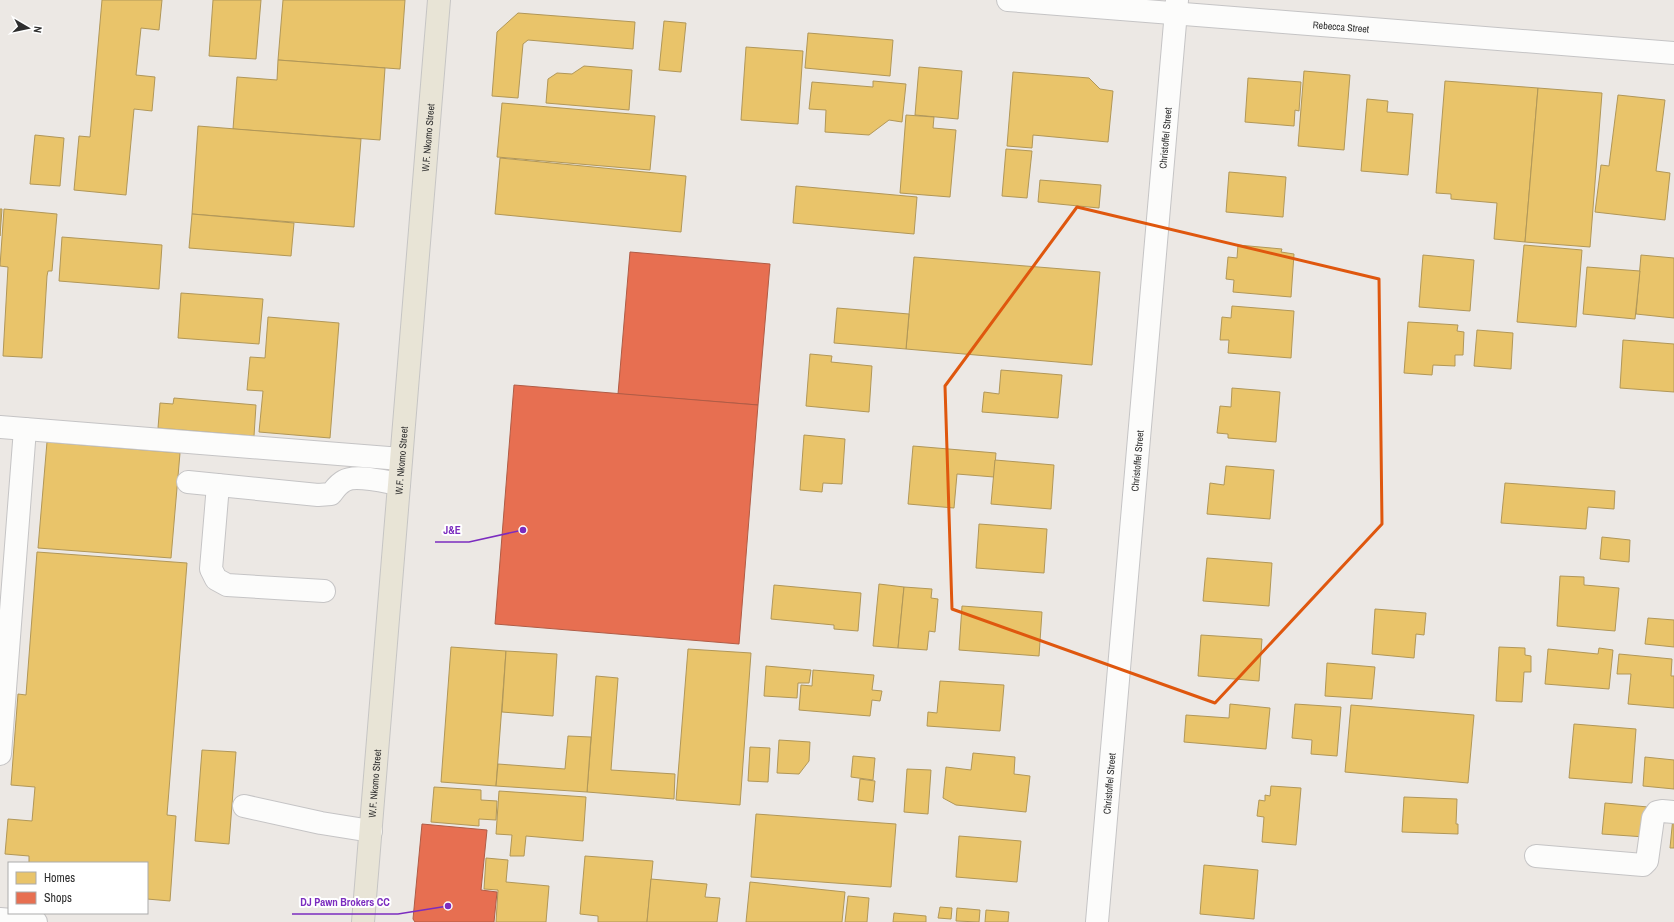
<svg xmlns="http://www.w3.org/2000/svg" width="1674" height="922" font-family="'Archivo Narrow',sans-serif">
	<style>
		.homes { fill: #e9c46a; stroke: #b19758 }
		.shops { fill: #e76f51; stroke: #b05c46 }
		.lines { fill: none; stroke-linecap: round; stroke-linejoin: round }
		.minor-casing { stroke: #c5c4c5; stroke-width: 24 }
		.major-casing { stroke: #c6c5c4; stroke-width: 24 }
		.minor { stroke: #fcfcfb; stroke-width: 22 }
		.major { stroke: #e8e4d6; stroke-width: 22 }
		.marked { fill: none; stroke: #df570e; stroke-width: 3; stroke-linejoin: round }
		.labels { text-anchor: middle; dominant-baseline: central; stroke-width: 4; stroke-linejoin: round; paint-order: stroke }
		.street-label { font-size: 10px; fill: #2e2e2e; stroke: #fff }
		.leader { fill: none; stroke: #7b2cbf; stroke-width: 1.5 }
		.callout-dot { fill: #7b2cbf; stroke: #fff; stroke-width: 1.5 }
		.callout-label { font-size: 11px; text-anchor: middle; font-weight: bold; fill: #7b2cbf; stroke: #fff; stroke-width: 4; stroke-linejoin: round; paint-order: stroke }
	</style>
	<rect width="100%" height="100%" fill="#ece8e4"/>
	<g class="homes">
		<path d="M102 0H162L159 30 141 28 136 75 155 77 152 111 134 109 126 195 74 190 79 136 90 137Z"/>
		<path d="M213 0H261L256 59 209 56Z"/>
		<path d="M283 0H405L400 69 278 60Z"/>
		<path d="M518 13 635 22 633 49 528 40 523 44 518 98 492 96 497 32Z"/>
		<path d="M664 21 686 23 681 72 659 70Z"/>
		<path d="M808 33 893 40 890 76 805 68Z"/>
		<path d="M746 47 803 51 798 124 741 120Z"/>
		<path d="M278 60 385 68 380 140 233 129 237 77 277 80Z"/>
		<path d="M584 66 632 70 629 110 546 103 548 79 557 73 572 74Z"/>
		<path d="M919 67 962 71 958 119 915 115Z"/>
		<path d="M1304 71 1350 75 1344 150 1298 146Z"/>
		<path d="M1013 72 1089 78 1100 89 1113 91 1108 142 1033 135 1032 148 1007 146Z"/>
		<path d="M1248 78 1301 82 1299 111 1295 110 1294 126 1245 122Z"/>
		<path d="M873 81 906 84 902 122 889 120 869 135 825 132 826 110 809 109 812 82 873 87Z"/>
		<path d="M1445 81 1538 88 1525 242 1494 239 1497 203 1451 199V194L1436 193Z"/>
		<path d="M1538 88 1602 93 1590 247 1525 242Z"/>
		<path d="M1618 95 1665 100 1656 171 1670 173 1665 220 1595 212 1601 165 1609 166Z"/>
		<path d="M1367 99 1388 101 1387 112 1413 114 1408 175 1361 171Z"/>
		<path d="M502 103 655 116 650 170 497 157Z"/>
		<path d="M906 115 934 117 933 128 956 130 950 197 900 193Z"/>
		<path d="M198 126 361 139 354 227 192 214Z"/>
		<path d="M35 135 64 138 60 186 30 184Z"/>
		<path d="M1006 149 1032 151 1027 198 1002 196Z"/>
		<path d="M500 158 686 176 681 232 495 214Z"/>
		<path d="M1229 172 1286 177 1283 217 1226 212Z"/>
		<path d="M1040 180 1101 185 1099 208 1038 202Z"/>
		<path d="M796 186 917 197 914 234 793 223Z"/>
		<path d="M0 209H2L0 236Z"/>
		<path d="M4 209 57 214 52 271H48L47 276 42 358 3 356 8 267 0 266Z"/>
		<path d="M192 214 294 223 291 256 189 248Z"/>
		<path d="M62 237 162 245 159 289 59 281Z"/>
		<path d="M1238 245 1282 249 1281 252 1294 254 1291 297 1233 292 1234 280 1226 279 1228 257 1237 258Z"/>
		<path d="M1524 245 1582 250 1576 327 1517 322Z"/>
		<path d="M1423 255 1474 260 1470 311 1419 307Z"/>
		<path d="M1641 255 1674 258V318L1636 314Z"/>
		<path d="M914 257 1100 272 1092 365 906 349Z"/>
		<path d="M1587 267 1640 271 1635 319 1583 314Z"/>
		<path d="M181 293 263 299 259 344 178 338Z"/>
		<path d="M1232 306 1294 311 1291 358 1228 353 1229 340H1220L1222 317 1231 318Z"/>
		<path d="M837 308 909 314 906 349 834 343Z"/>
		<path d="M268 317 339 323 330 438 259 432 263 391 247 390 250 357 265 358Z"/>
		<path d="M1408 322 1458 325 1457 331 1464 332 1463 355H1455V366L1433 365 1432 375 1404 373Z"/>
		<path d="M1477 330 1513 333 1511 369 1474 366Z"/>
		<path d="M1623 340 1674 344V392L1620 388Z"/>
		<path d="M810 354 832 356 831 362 872 366 869 412 806 406Z"/>
		<path d="M1001 370 1062 375 1058 418 982 412 984 392 999 394Z"/>
		<path d="M1232 388 1280 392 1276 442 1228 438V434L1217 433 1220 406 1231 407Z"/>
		<path d="M174 398 256 405 254 436 158 428 160 403 173 404Z"/>
		<path d="M804 435 845 439 842 484 823 483 822 492 800 490Z"/>
		<path d="M47 442 180 453 171 558 38 548Z"/>
		<path d="M913 446 996 453 994 477 957 474 954 508 908 504Z"/>
		<path d="M995 460 1054 465 1051 509 991 504Z"/>
		<path d="M1226 466 1274 470 1270 519 1207 514 1210 483 1224 485Z"/>
		<path d="M1505 483 1615 491 1614 509 1588 507 1586 529 1501 523Z"/>
		<path d="M979 524 1047 529 1044 573 976 568Z"/>
		<path d="M1602 537 1630 540 1629 562 1600 559Z"/>
		<path d="M37 552 187 563 167 815 176 816 170 901 147 899V863H29V856L5 854 8 819 32 821 35 787 11 785 18 694 26 695Z"/>
		<path d="M1207 558 1272 563 1269 606 1203 601Z"/>
		<path d="M1560 576 1584 577V585L1619 588 1615 631 1557 626Z"/>
		<path d="M879 584 904 587 898 648 873 646Z"/>
		<path d="M774 585 861 593 858 631 834 629V625L771 619Z"/>
		<path d="M904 587 932 589 931 598 938 599 935 632 929 631 927 650 898 648Z"/>
		<path d="M962 606 1042 612 1039 656 959 650Z"/>
		<path d="M1375 609 1426 613 1424 635 1416 634 1414 658 1372 654Z"/>
		<path d="M1648 618 1674 620V647L1645 644Z"/>
		<path d="M1201 635 1262 639 1259 681 1198 676Z"/>
		<path d="M451 647 506 651 496 786 441 782Z"/>
		<path d="M1499 647 1525 648V655L1531 656V672H1524L1522 702 1496 701Z"/>
		<path d="M1599 648 1613 650 1609 689 1545 684 1548 649 1598 654Z"/>
		<path d="M688 649 751 653 740 805 676 800Z"/>
		<path d="M506 651 557 654 553 716 502 712Z"/>
		<path d="M1619 654 1672 659 1671 676H1674V708L1628 704 1631 674H1617Z"/>
		<path d="M1327 663 1375 667 1372 699 1325 696Z"/>
		<path d="M766 666 811 670 809 683H798L797 698 764 696Z"/>
		<path d="M813 670 874 675 872 690 882 691 880 701 872 700 870 716 799 710 801 685 812 686Z"/>
		<path d="M596 676 618 678 611 770 675 774 674 799 587 792Z"/>
		<path d="M940 681 1004 685 1000 731 927 726 928 712 937 713Z"/>
		<path d="M1230 704 1270 708 1266 749 1184 742 1186 715 1229 718Z"/>
		<path d="M1295 704 1341 707 1337 756 1311 754 1312 740 1292 738Z"/>
		<path d="M1351 705 1474 715 1468 783 1345 772Z"/>
		<path d="M1574 724 1636 729 1632 783 1569 778Z"/>
		<path d="M568 736 591 737 587 792 496 786 498 764 565 769Z"/>
		<path d="M779 740 810 742 809 761 799 774 777 773Z"/>
		<path d="M750 747 770 748 768 782 748 781Z"/>
		<path d="M202 750 236 752 229 844 195 841Z"/>
		<path d="M973 753 1015 757 1014 774 1030 776 1026 812 956 805 943 798 946 767 971 770Z"/>
		<path d="M853 756 875 758 873 780 851 777Z"/>
		<path d="M1645 757 1674 760V789L1643 786Z"/>
		<path d="M907 769 931 770 928 814 904 812Z"/>
		<path d="M860 779 875 781 873 802 858 800Z"/>
		<path d="M1271 786 1301 788 1296 845 1262 842 1264 817 1257 816 1259 800 1265 801V795L1270 796Z"/>
		<path d="M434 787 481 790V800L497 801 496 820 479 819V826L431 822Z"/>
		<path d="M499 791 586 797 583 841 526 836 524 856H510L512 835 496 834Z"/>
		<path d="M1404 797 1457 799 1456 824H1458V834L1402 832Z"/>
		<path d="M1605 803 1648 807 1645 837 1602 834Z"/>
		<path d="M756 814 896 824 891 887 751 877Z"/>
		<path d="M1673 817H1674V848H1670Z"/>
		<path d="M959 836 1021 841 1017 882 956 877Z"/>
		<path d="M585 856 653 861 647 922H598V916L580 914Z"/>
		<path d="M486 858 508 860 506 882 549 886 546 922H496L498 890 484 889Z"/>
		<path d="M1204 865 1258 870 1254 919 1200 914Z"/>
		<path d="M651 879 707 884 705 897 720 898 717 922H647Z"/>
		<path d="M750 882 845 892 842 922H746Z"/>
		<path d="M848 896 869 898 867 922H845Z"/>
		<path d="M940 907 952 908 951 919 938 918Z"/>
		<path d="M957 908 980 910 979 922 956 921Z"/>
		<path d="M986 910 1009 912 1008 922H985Z"/>
		<path d="M894 913 926 916V922H893Z"/>
	</g>
	<g class="shops">
		<path d="M630 252 770 264 758 405 618 394Z"/>
		<path d="M514 385 758 405 739 644 495 624Z"/>
		<path d="M422 824 487 830 481 890 497 892 494 922H415L413 919Z"/>
	</g>
	<g class="lines">
		<defs>
			<g id="minor">
				<path id="s1" d="M1008 0 1674 53"/>
				<path d="M0 427 401 459"/>
				<path d="M188 482 318 495 331 494C335 489 338 484 344 481 355 474 386 482 399 484"/>
				<path d="M218 485 211 569 216 579 227 585 324 591"/>
				<path d="M0 754 25 429"/>
				<path d="M244 806 321 823 371 831"/>
				<path d="M1536 856 1643 865 1647 861 1653 818 1657 812 1662 811 1674 812"/>
				<path d="M0 919 36 922"/>
				<path id="s2" d="M1097 922 1177 0"/>
			</g>
			<g id="major">
				<path id="s3" d="M363 922 439 0"/>
			</g>
		</defs>
		<use href="#minor" class="minor-casing"/>
		<use href="#major" class="major-casing"/>
		<use href="#minor" class="minor"/>
		<use href="#major" class="major"/>
	</g>
	<path class="marked" d="M1077 207 1379 279 1382 524 1215 703 952 609 945 386Z"/>
	<g class="labels">
		<g class="street-label">
			<text stroke="none"><textPath href="#s1" startOffset="334">Rebecca Street</textPath></text>
			<text stroke="none"><textPath href="#s3" startOffset="787">W.F. Nkomo Street</textPath></text>
			<text stroke="none"><textPath href="#s2" startOffset="787">Christoffel Street</textPath></text>
			<text stroke="none"><textPath href="#s3" startOffset="463">W.F. Nkomo Street</textPath></text>
			<text stroke="none"><textPath href="#s2" startOffset="463">Christoffel Street</textPath></text>
			<text stroke="none"><textPath href="#s3" startOffset="139">W.F. Nkomo Street</textPath></text>
			<text stroke="none"><textPath href="#s2" startOffset="139">Christoffel Street</textPath></text>
		</g>
	</g>
	<path class="leader" d="M523 530L469 542H435M448 906L398 914H292"/>
	<g class="callout-dot">
		<circle cx="523" cy="530" r="4"/>
		<circle cx="448" cy="906" r="4"/>
	</g>
	<g class="callout-label">
		<text x="452" y="534">J&amp;E</text>
		<text x="345" y="906">DJ Pawn Brokers CC</text>
	</g>
	<rect x="8" y="862" width="140" height="52" fill="#ffffff" stroke="#ababab"/>
	<rect x="16" y="872" width="20" height="12" fill="#e9c46a" stroke="#ababab"/>
	<text x="44" y="882" font-size="12" fill="#2e2e2e">Homes</text>
	<rect x="16" y="892" width="20" height="12" fill="#e76f51" stroke="#ababab"/>
	<text x="44" y="902" font-size="12" fill="#2e2e2e">Shops</text>
	<g transform="translate(28 28) rotate(99)" stroke="#ffffff" stroke-width="3" paint-order="stroke">
	<path d="M0-3L7 15L0 10L-7 15Z" fill="#2e2e2e"/>
	<text y="-6" font-size="11" font-weight="bold" text-anchor="middle" fill="#2e2e2e">N</text>
	</g>
</svg>
